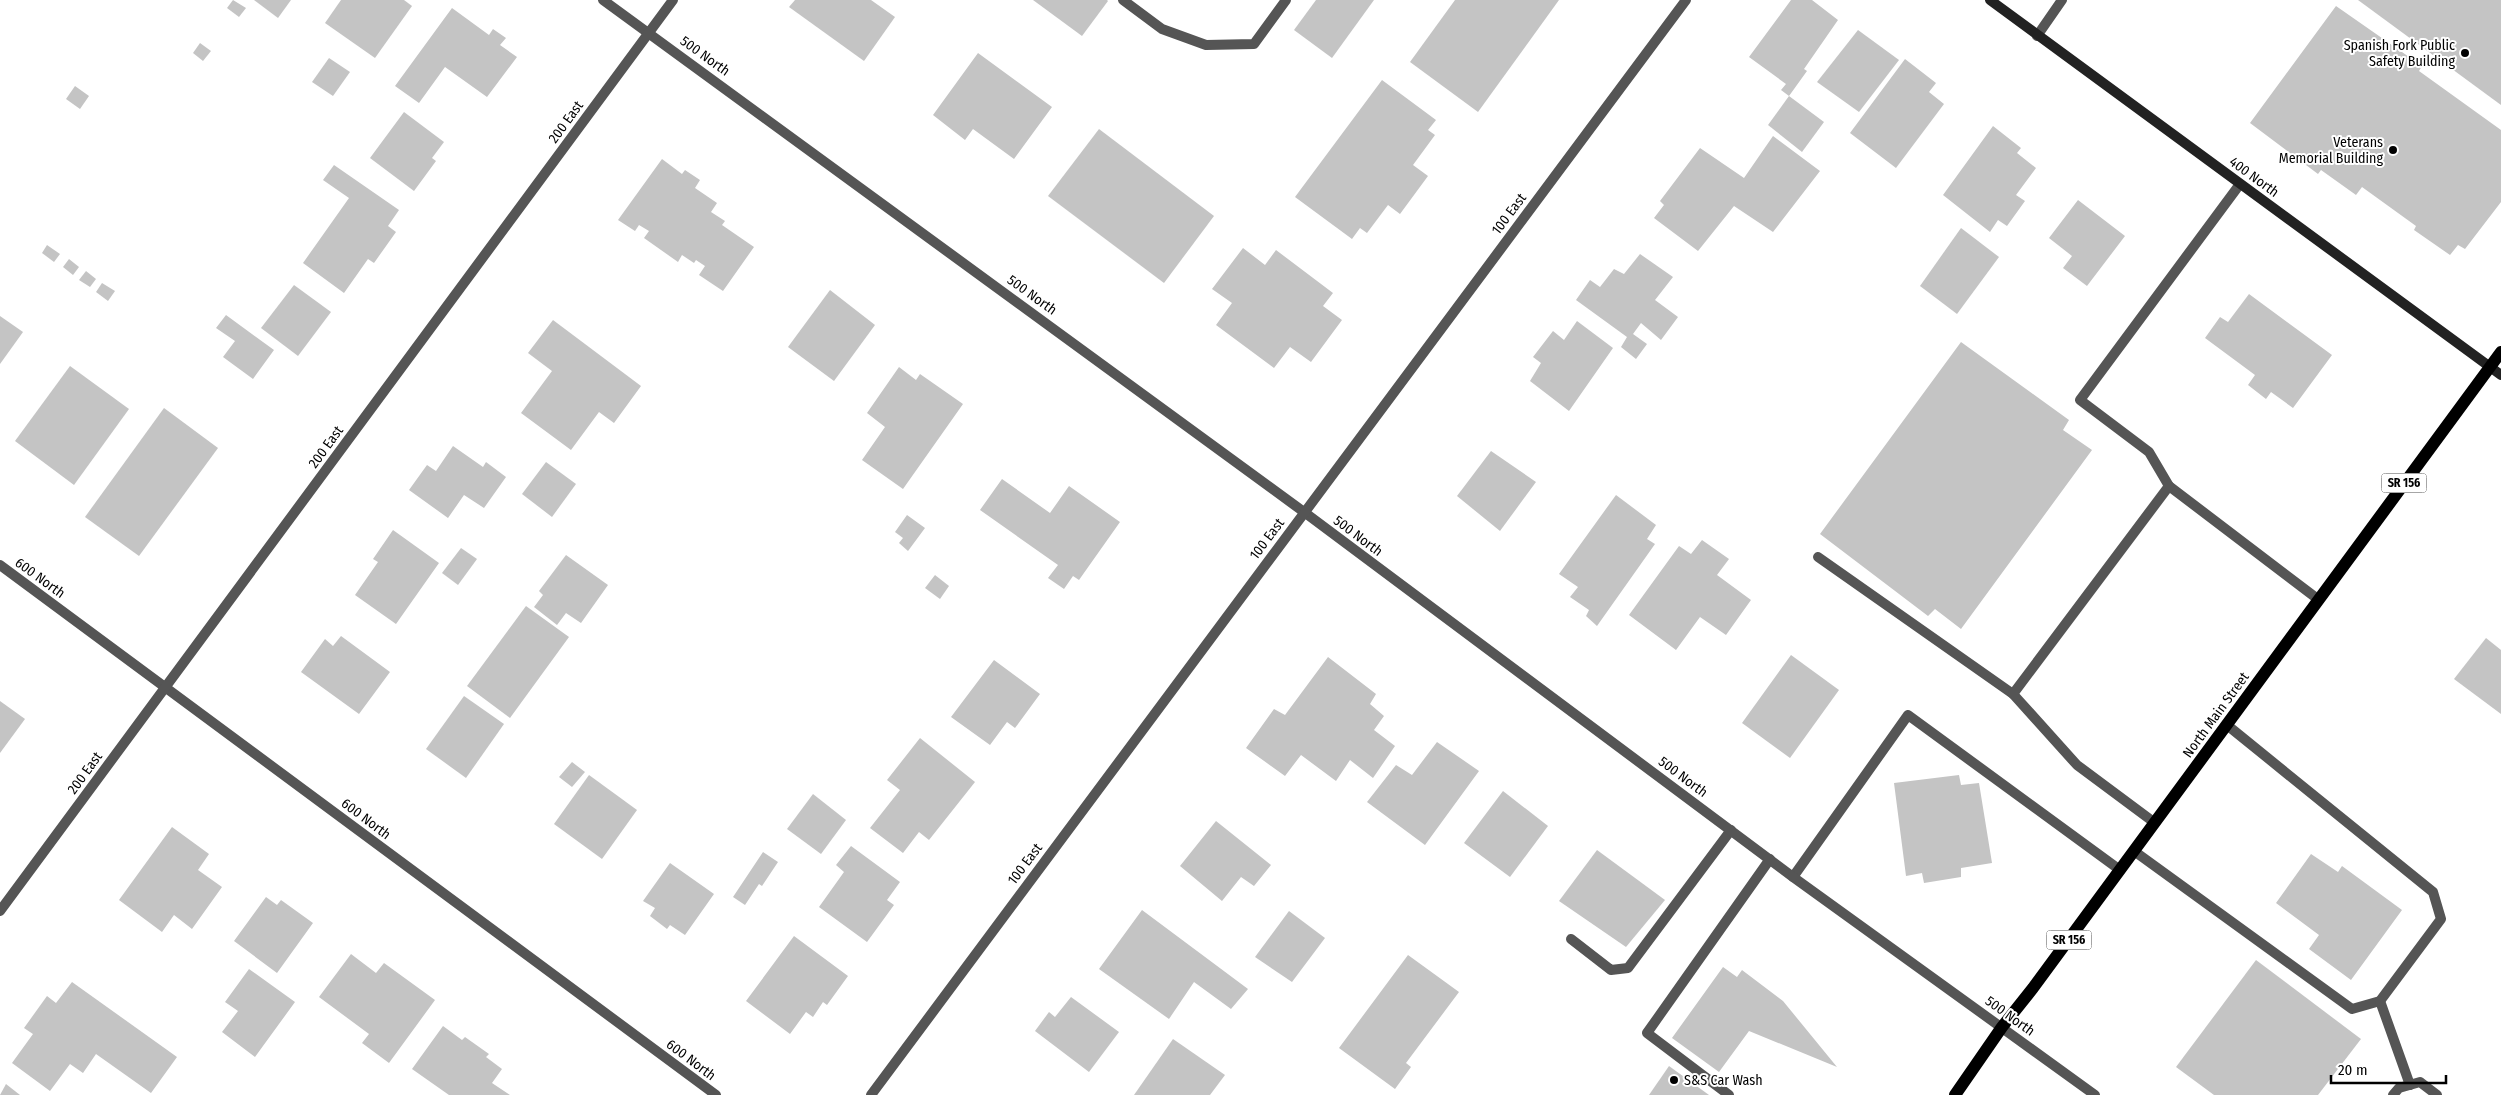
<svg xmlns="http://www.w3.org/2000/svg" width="2501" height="1095" font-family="'Fira Sans Condensed',sans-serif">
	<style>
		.building { fill: #c4c4c4 }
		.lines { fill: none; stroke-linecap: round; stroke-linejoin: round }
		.service { stroke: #555; stroke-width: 10 }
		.minor { stroke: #555; stroke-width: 10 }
		.secondary { stroke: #222; stroke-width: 10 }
		.primary { stroke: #000; stroke-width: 12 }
		.poi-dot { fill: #000; stroke: #fff; stroke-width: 2 }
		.labels { text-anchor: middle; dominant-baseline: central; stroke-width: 4; stroke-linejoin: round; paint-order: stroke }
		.shield { fill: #fff; stroke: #4c4c4c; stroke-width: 1 }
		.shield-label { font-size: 12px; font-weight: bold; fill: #000 }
		.poi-label { font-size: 14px; fill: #000; stroke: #fff; text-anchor: end }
		.street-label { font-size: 14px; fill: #000; stroke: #fff }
	</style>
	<rect width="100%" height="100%" fill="#fff"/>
	<g class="building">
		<path d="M233 0 246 8 239 17 227 8Z"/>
		<path d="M254 0H291L278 18Z"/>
		<path d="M341 0H404L412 6 375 58 325 23Z"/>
		<path d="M795 0H871L895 17 864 61 789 7Z"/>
		<path d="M1033 0H1107L1108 1 1082 36Z"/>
		<path d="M1316 0H1374L1332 58 1294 30Z"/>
		<path d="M1455 0H1559L1478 112 1410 62Z"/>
		<path d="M1791 0H1812L1838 20 1804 69 1807 71 1789 96 1781 90 1786 84 1749 57Z"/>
		<path d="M2358 0H2501V105Z"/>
		<path d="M2336 6 2422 66 2419 71 2501 130V202L2465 249 2458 245 2450 255 2414 230 2416 226 2362 187 2356 195 2321 170 2318 174 2250 123Z"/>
		<path d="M452 8 489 35 493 29 506 38 500 45 517 57 487 97 445 67 419 103 395 86Z"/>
		<path d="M1858 30 1899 60 1859 112 1817 82Z"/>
		<path d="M200 43 211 51 203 61 193 53Z"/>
		<path d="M978 53 1052 107 1014 159 973 129 965 140 933 115Z"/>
		<path d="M329 58 350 72 333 96 312 82Z"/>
		<path d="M1905 59 1936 83 1929 92 1944 104 1896 168 1850 133Z"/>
		<path d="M1382 80 1436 120 1428 130 1435 135 1413 165 1428 176 1400 214 1388 205 1367 233 1360 228 1352 239 1295 197Z"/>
		<path d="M75 86 89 96 80 109 66 99Z"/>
		<path d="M1789 96 1824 122 1802 152 1768 125Z"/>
		<path d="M404 112 444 142 432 158 436 161 414 191 370 158Z"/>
		<path d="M1993 126 2021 148 2017 153 2036 168 2016 195 2025 201 2007 226 1998 220 1990 232 1943 195Z"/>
		<path d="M1099 129 1214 216 1164 283 1048 196Z"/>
		<path d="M1773 136 1820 171 1773 232 1734 206 1698 251 1654 218 1664 205 1660 201 1700 148 1744 178Z"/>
		<path d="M662 159 682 174 685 170 700 180 695 188 717 203 711 212 725 221 722 225 754 247 723 291 699 275 705 266 696 260 694 263 682 255 678 262 644 238 649 231 639 225 635 231 618 220Z"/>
		<path d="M334 165 399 210 388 226 396 232 374 263 368 259 344 293 303 263 349 198 323 180Z"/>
		<path d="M2078 200 2125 236 2087 286 2063 268 2072 256 2049 238Z"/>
		<path d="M1961 228 1999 257 1957 314 1920 286Z"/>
		<path d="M47 245 60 254 54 262 42 253Z"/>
		<path d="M1243 248 1265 265 1276 250 1333 293 1323 306 1342 320 1311 362 1290 347 1274 368 1216 325 1232 303 1212 289Z"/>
		<path d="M1640 254 1673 277 1655 300 1678 317 1661 340 1641 323 1633 334 1647 344 1636 359 1621 347 1627 337 1576 300 1590 280 1600 287 1614 269 1624 274Z"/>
		<path d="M69 259 79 267 73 275 63 267Z"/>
		<path d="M86 271 96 279 90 287 79 280Z"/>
		<path d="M102 283 115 291 108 301 96 292Z"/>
		<path d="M294 285 331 312 298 356 261 328Z"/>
		<path d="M830 290 875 325 834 381 788 347Z"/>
		<path d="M2249 294 2332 355 2293 408 2271 392 2266 399 2248 385 2255 375 2205 338 2220 317 2228 322Z"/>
		<path d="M226 315 274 350 253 379 223 357 235 341 216 328Z"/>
		<path d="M0 316 23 332 0 364Z"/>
		<path d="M553 320 641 386 614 423 599 412 571 450 521 413 552 371 528 353Z"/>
		<path d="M1577 321 1613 348 1569 411 1530 381 1541 363 1533 357 1553 331 1564 340Z"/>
		<path d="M1961 342 2069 420 2063 430 2092 450 1961 629 1935 609 1928 616 1820 534Z"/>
		<path d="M70 366 129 409 74 485 15 441Z"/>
		<path d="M899 367 916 380 920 374 963 404 903 489 862 460 885 427 867 413Z"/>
		<path d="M164 408 218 448 139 556 85 517Z"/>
		<path d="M453 446 483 467 486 462 506 477 484 508 464 495 448 518 409 490 427 465 436 471Z"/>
		<path d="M1491 451 1536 482 1500 531 1457 496Z"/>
		<path d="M546 462 576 484 552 517 522 494Z"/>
		<path d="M1002 479 1050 513 1069 486 1120 522 1079 580 1073 576 1064 589 1048 578 1058 565 980 510Z"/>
		<path d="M1616 495 1656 525 1647 539 1655 544 1597 626 1586 616 1589 610 1570 597 1578 587 1559 574Z"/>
		<path d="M907 515 925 528 908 551 899 543 903 538 895 532Z"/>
		<path d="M393 530 439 563 396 624 355 595 378 562 373 559Z"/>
		<path d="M1702 540 1729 559 1717 575 1751 600 1726 635 1700 617 1676 650 1629 615 1679 546 1691 554Z"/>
		<path d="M461 548 477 559 458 585 442 573Z"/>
		<path d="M566 555 608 585 581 623 566 613 557 625 534 607 543 595 539 591Z"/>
		<path d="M935 575 949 586 940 599 925 588Z"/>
		<path d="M526 606 569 637 510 718 467 686Z"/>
		<path d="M341 636 390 672 359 714 301 672 325 639 333 646Z"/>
		<path d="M2486 638 2501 650V714L2454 679Z"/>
		<path d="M1791 655 1839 690 1790 758 1742 723Z"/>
		<path d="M1328 657 1376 694 1370 704 1384 716 1374 730 1395 746 1373 778 1350 760 1336 781 1301 755 1285 776 1246 748 1274 709 1285 715Z"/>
		<path d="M994 660 1040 694 1015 728 1007 722 990 745 951 717Z"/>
		<path d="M464 696 504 724 466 778 426 749Z"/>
		<path d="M0 701 25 719 0 753Z"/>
		<path d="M920 738 975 782 929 840 919 832 903 853 870 828 900 790 887 780Z"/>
		<path d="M1437 742 1479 771 1425 845 1367 802 1396 765 1412 775Z"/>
		<path d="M572 762 585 772 572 787 559 777Z"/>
		<path d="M589 775 637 810 602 859 554 824Z"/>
		<path d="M1959 775 1961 785 1979 783 1992 863 1961 868V877L1924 883 1922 873 1906 876 1894 783Z"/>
		<path d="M1503 791 1548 826 1510 877 1464 843Z"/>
		<path d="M813 794 846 820 821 854 787 829Z"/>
		<path d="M1216 821 1271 865 1254 886 1241 877 1222 901 1180 866Z"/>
		<path d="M172 827 209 854 198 870 222 887 192 929 174 915 162 932 119 900Z"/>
		<path d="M851 846 900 882 887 900 894 905 867 942 819 907 844 872 836 865Z"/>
		<path d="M1597 850 1665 900 1626 947 1559 901Z"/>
		<path d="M763 852 778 862 762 886 759 884 745 905 733 897Z"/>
		<path d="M2311 854 2338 872 2342 866 2402 910 2351 980 2309 949 2319 935 2276 903Z"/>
		<path d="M670 863 714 894 685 935 670 925 667 929 650 916 655 908 643 901Z"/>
		<path d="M266 897 277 905 281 900 313 923 277 973 234 941Z"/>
		<path d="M1142 910 1248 989 1231 1009 1194 982 1169 1019 1099 969Z"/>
		<path d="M1289 911 1325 938 1292 982 1255 957Z"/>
		<path d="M794 936 848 976 827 1005 823 1002 813 1017 806 1012 790 1034 746 1001Z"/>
		<path d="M351 954 376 973 384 963 435 1000 389 1063 362 1043 369 1034 319 997Z"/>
		<path d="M1408 955 1459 992 1406 1063 1411 1067 1395 1089 1339 1048Z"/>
		<path d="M2256 960 2361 1039 2318 1095H2214L2176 1067Z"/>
		<path d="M1723 967 1737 977 1742 970 1783 1001 1837 1067 1749 1031 1719 1072 1672 1038Z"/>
		<path d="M249 969 295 1002 255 1057 222 1032 238 1011 225 1002Z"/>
		<path d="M72 982 177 1057 151 1093 96 1054 83 1073 70 1064 50 1091 12 1063 33 1034 24 1028 47 996 56 1003Z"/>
		<path d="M1071 997 1119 1032 1089 1072 1035 1031 1049 1012 1055 1017Z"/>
		<path d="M443 1026 462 1040 465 1037 489 1054 486 1057 502 1069 492 1083 510 1095H449L412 1069Z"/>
		<path d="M1173 1039 1225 1075 1210 1095H1134Z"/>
		<path d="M1669 1066 1709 1095H1649Z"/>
		<path d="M6 1084 20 1095H0Z"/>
	</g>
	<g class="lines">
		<g class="service">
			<path d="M1123 0 1162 29 1206 45 1254 44 1286 0"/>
			<path d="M2037 36 2062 0"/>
			<path d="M2169 486 2319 600"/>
			<path d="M1818 557 2013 694"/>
			<path d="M2155 823 2077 765 2013 694 2169 486 2149 452 2080 400 2240 184"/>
			<path d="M2134 851 2352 1009 2380 1001 2441 919 2433 892 2227 725"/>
			<path d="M1793 877 1908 715 2120 870"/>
			<path d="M1571 939 1611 970 1628 968 1731 830"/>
			<path d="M2380 1001 2410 1085"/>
			<path d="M1729 1095 1647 1033 1770 859"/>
			<path d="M2393 1095 2399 1088 2420 1082 2437 1095"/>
		</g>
		<g class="minor">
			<path d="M603 0 1304 512 1793 877 2095 1095"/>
			<path d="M0 565 716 1095"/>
			<path d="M0 911 673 0"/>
			<path d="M871 1095 1686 0"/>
		</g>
		<path class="secondary" d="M1990 0 2501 375"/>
		<path class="primary" d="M1955 1095 2002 1027 2033 988 2501 352"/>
	</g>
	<g class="poi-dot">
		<circle cx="2465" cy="53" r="5"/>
		<circle cx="2393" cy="150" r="5"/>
		<circle cx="1674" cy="1080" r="5"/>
	</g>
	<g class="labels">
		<g class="shield">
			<rect x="2381.5" y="473.5" width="45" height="19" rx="4"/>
			<rect x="2046.5" y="930.5" width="45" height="19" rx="4"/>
		</g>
		<g class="shield-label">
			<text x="2404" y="483">SR 156</text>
			<text x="2069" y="940">SR 156</text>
		</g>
		<g class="poi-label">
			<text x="2455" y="45">Spanish Fork Public<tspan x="2455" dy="16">Safety Building</tspan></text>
			<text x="2383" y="142">Veterans<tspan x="2383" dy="16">Memorial Building</tspan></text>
			<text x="1684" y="1080" text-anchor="start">S&amp;S Car Wash</text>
		</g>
		<g class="street-label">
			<text transform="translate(705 56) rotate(36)">500 North</text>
			<text transform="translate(566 122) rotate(-54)">200 East</text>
			<text transform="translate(2254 177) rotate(36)">400 North</text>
			<text transform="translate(1509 214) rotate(-53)">100 East</text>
			<text transform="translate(1032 295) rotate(36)">500 North</text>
			<text transform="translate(326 447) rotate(-54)">200 East</text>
			<text transform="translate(1358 536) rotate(37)">500 North</text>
			<text transform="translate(1267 539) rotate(-53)">100 East</text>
			<text transform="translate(40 578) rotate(36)">600 North</text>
			<text transform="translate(2216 715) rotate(-54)">North Main Street</text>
			<text transform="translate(85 773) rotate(-54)">200 East</text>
			<text transform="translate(1683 777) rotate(37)">500 North</text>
			<text transform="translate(366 819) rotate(37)">600 North</text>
			<text transform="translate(1025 864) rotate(-53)">100 East</text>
			<text transform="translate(2010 1016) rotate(36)">500 North</text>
			<text transform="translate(691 1060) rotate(37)">600 North</text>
		</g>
	</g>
	<path d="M2331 1075v8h115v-8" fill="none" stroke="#000000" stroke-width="2.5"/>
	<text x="2338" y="1075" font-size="15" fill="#000000" stroke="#ffffff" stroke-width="4" paint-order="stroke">20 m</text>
</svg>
